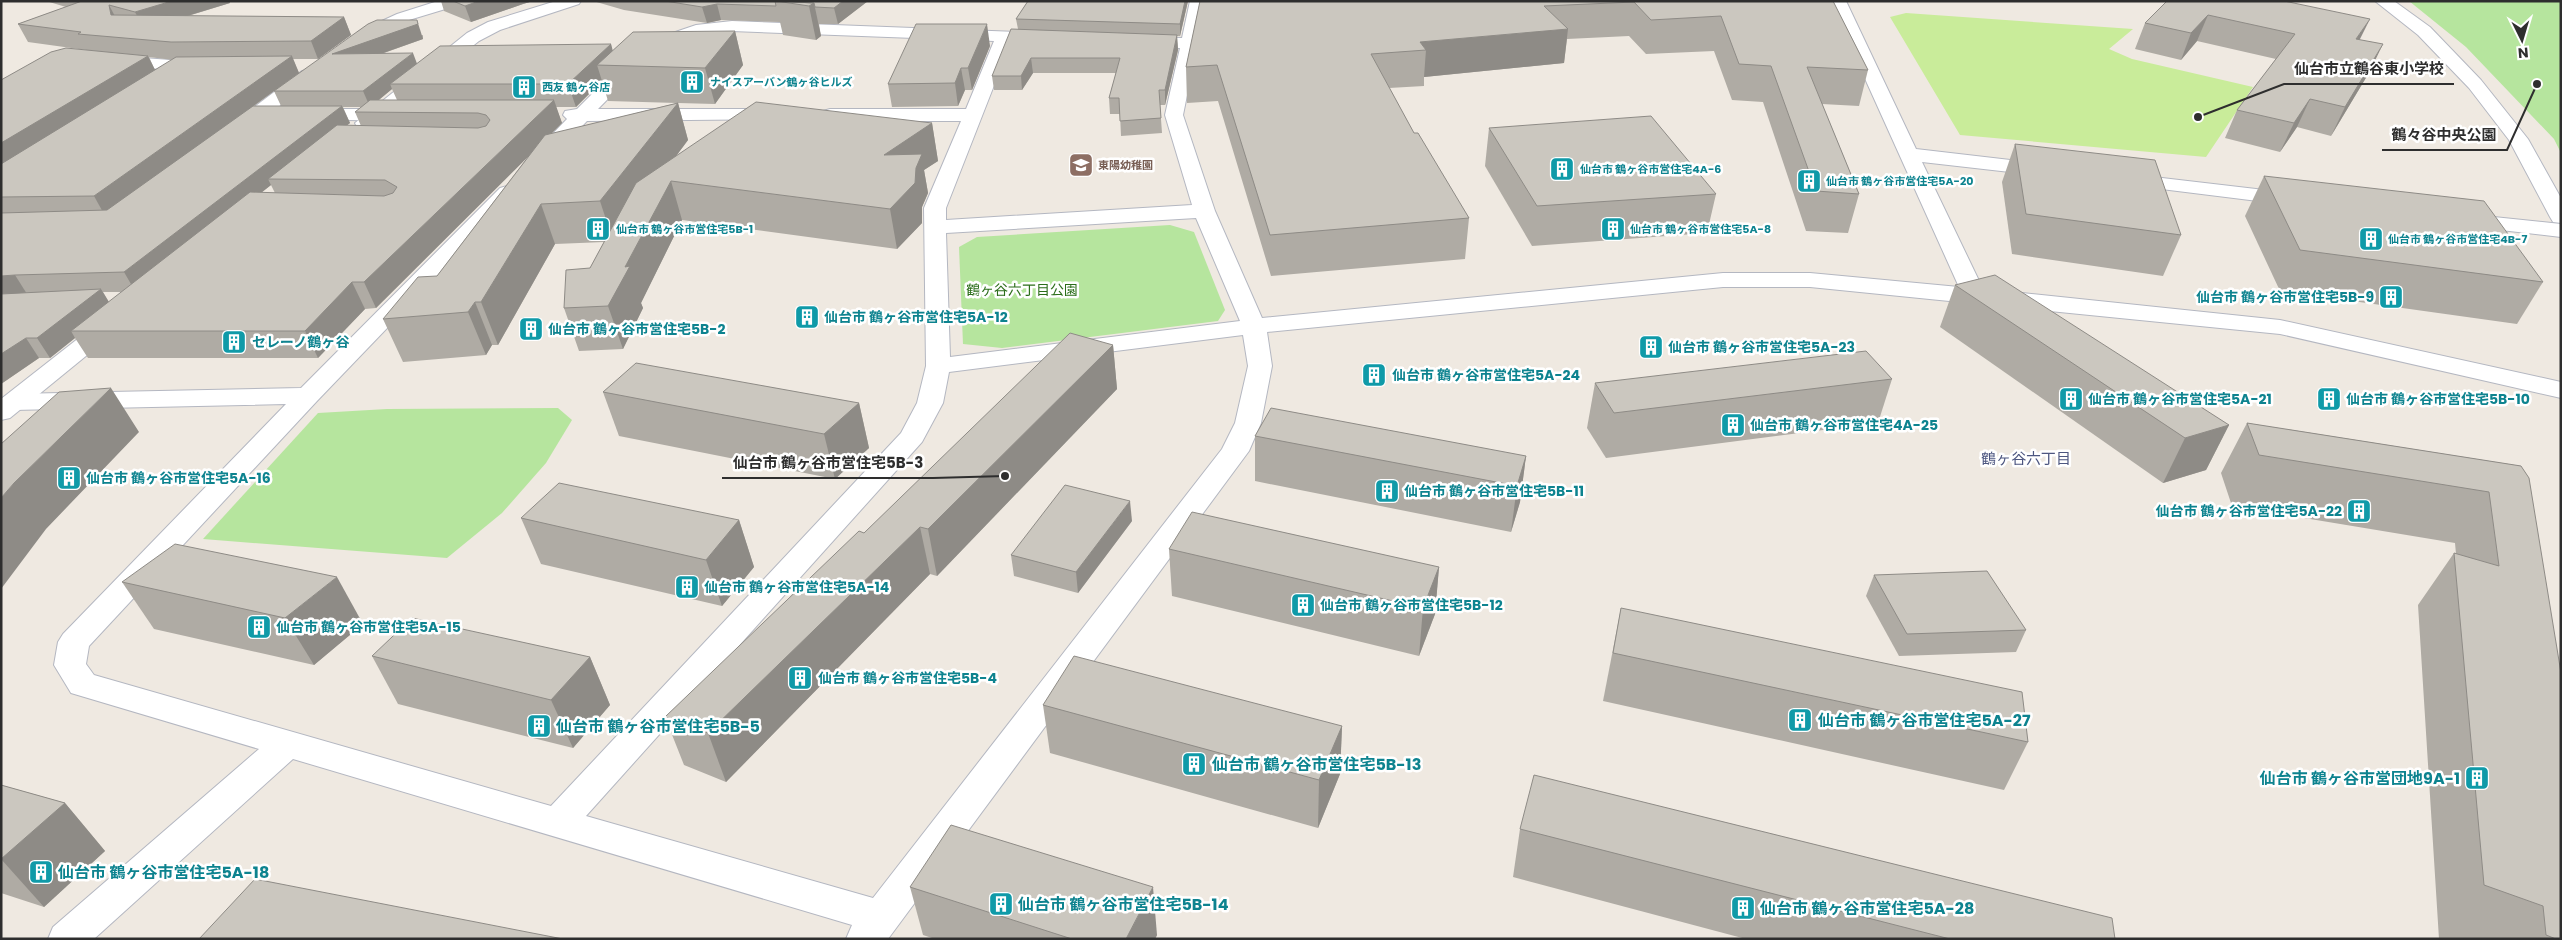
<svg xmlns="http://www.w3.org/2000/svg" width="2562" height="940" font-family="Poppins,'Noto Sans JP',sans-serif">
	<style>
		.green { fill: #b6e59e }
		.pitch { fill: #c9ec9a }
		.lines { fill: none; stroke-linecap: round; stroke-linejoin: round }
		.minor-casing { stroke: #b4b7c1; stroke-width: 2 }
		.tertiary-casing { stroke: #b4b7c1; stroke-width: 2 }
		.minor { fill: #fff; fill-rule: evenodd }
		.tertiary { fill: #fff; fill-rule: evenodd }
		.wall { fill: #afaba4; fill-rule: evenodd }
		.shaded-wall { fill: #8e8b86 }
		.building { fill: #cbc7bf; stroke: #8e8b86 }
		.labels { text-anchor: middle; dominant-baseline: central; stroke-width: 5; stroke-linejoin: round; paint-order: stroke }
		.far-culture-label { font-size: 11px; font-weight: bold; fill: #0d838f; stroke: #fff; text-anchor: start }
		.far-education-label { font-size: 11px; font-weight: bold; fill: #785e54; stroke: #fff; text-anchor: start }
		.park-label { font-size: 14px; fill: #2c6e1b; stroke: #fff }
		.culture-label { font-size: 14px; font-weight: bold; fill: #0d838f; stroke: #fff; text-anchor: start }
		.neighbourhood-label { font-size: 15px; fill: #4d5680; stroke: #fff }
		.near-culture-label { font-size: 16px; font-weight: bold; fill: #0d838f; stroke: #fff; text-anchor: start }
		.leader { fill: none; stroke: #2e2e2e; stroke-width: 2 }
		.callout-dot { fill: #2e2e2e; stroke: #fff; stroke-width: 2 }
		.callout-label { font-size: 15px; text-anchor: middle; font-weight: bold; fill: #2e2e2e; stroke: #fff; stroke-width: 5; stroke-linejoin: round; paint-order: stroke }
	</style>
	<rect width="100%" height="100%" fill="#efe9e1"/>
	<g class="green">
		<path d="M2409 1H2561V153L2554 139 2466 47Z"/>
		<path d="M1170 225 1194 232 1225 310 1218 321 1002 348 963 344 959 247 977 237Z"/>
		<path d="M558 408 572 420 546 463 502 513 447 558 203 539 318 413 387 409Z"/>
	</g>
	<path class="pitch" d="M1906 13 2133 29 2109 49 2132 59 2253 87 2206 157 1960 135 1890 17Z"/>
	<g class="lines">
		<defs>
			<g id="minor">
				<path d="M438 1H464L462 4 409 20 370 40H358L356 36 358 32 397 14Z"/>
				<path d="M1190 1H1206L1183 115 1215 211 1262 318 1723 273H1810L1959 287 1830 1H1846L1916 149 2045 164 2052 166 2055 170 2052 174 2045 176 1922 162 1983 289 2280 320 2561 382V398L2280 334 1810 287H1723L1267 332 1272 366 1261 423 1249 451 888 939H846L852 925 293 759 94 939H48L53 927 259 749 71 693 54 665 58 642 63 634 286 404 13 410 4 407 1 400 4 397 13 394 301 388 500 188 507 186 514 188 517 192 514 196 317 401 89 646 86 664 94 675 551 806 901 433 917 403 926 366 924 208 961 121H830L823 119 821 115 823 111 830 109H966L994 41 732 31 703 34 655 51 598 109H774L781 111 783 115 781 119 587 121 549 160H535L532 156 535 152 567 119 563 115 565 111 577 109 643 43 696 25 732 21 1045 33 1053 38 1051 42H1011L946 208V220L1192 205 1165 115 1180 48 1141 47 1135 46 1133 42 1135 38 1141 37 1182 38ZM1196 218 1240 321 950 357 946 233ZM1243 335 1248 366 1235 423 1222 449 873 898 586 816 922 442 943 403 949 372Z"/>
				<path d="M2375 1H2394L2430 27 2481 80 2528 139 2561 198V223L2553 222 2550 217 2509 140 2469 88 2418 35Z"/>
				<path d="M115 56 199 62 205 63 208 67 205 71 199 72 109 65 106 61 109 57Z"/>
				<path d="M308 70 314 71 317 75 314 79 246 132H232L229 128 232 124 302 71Z"/>
				<path d="M310 109H394L401 111 403 115 401 119 394 121 303 119 301 115 303 111Z"/>
				<path d="M2128 174 2291 193 2298 195 2301 199 2298 203 2291 205 2121 184 2118 180 2121 176Z"/>
				<path d="M2465 214 2561 224V237L2457 225 2454 220 2457 215Z"/>
			</g>
			<g id="tertiary">
				<path d="M556 1H581L579 4 500 30 479 41 371 127H357L355 123 467 33 488 22Z"/>
				<path d="M111 317 119 319 123 324 119 329 10 418 1 420V399L103 319Z"/>
			</g>
		</defs>
		<use href="#minor" class="minor-casing"/>
		<use href="#tertiary" class="tertiary-casing"/>
		<use href="#minor" class="minor"/>
		<use href="#tertiary" class="tertiary"/>
	</g>
	<g class="wall">
		<path d="M46 1H229L230 3 188 16 344 17 351 35 318 59H293L299 73 423 35V39L384 53 417 64 611 44 612 51 735 31 743 65 715 104 678 103 688 140 676 156 932 123 938 161 924 170 928 193 922 207V223L897 249 682 220 641 303 643 308 623 349 579 351 564 308 590 268 604 242 555 244 498 345H492L486 355 403 362 383 319 437 276 530 154 376 308 365 309 318 358H88L75 338 50 358H39L1 384V80L86 50 28 42 18 24 66 7ZM149 57 173 60 155 70ZM602 81 608 101 677 103 551 134 562 123 556 107H576ZM392 89 397 100H379ZM274 91 281 106H254ZM343 107H361L355 112 361 126H346L350 123ZM271 185 275 193H261ZM103 292H122L109 302Z"/>
		<path d="M441 1H533L523 4 471 22 444 11Z"/>
		<path d="M593 1H868L838 24H819L821 36 816 40 783 35 780 22 721 20 707 23 624 10Z"/>
		<path d="M1028 1H1188L1180 36H1177L1178 50 1165 105H1160L1162 133 1121 136 1120 114H1110L1109 98 1116 73H1033L1022 90H994L992 76 1018 29 1016 19Z"/>
		<path d="M1200 1H1833L1868 70 1859 106 1822 104 1859 194 1848 233 1806 231 1763 102 1732 100 1714 51 1646 54 1629 36 1567 39 1564 63 1424 77V86L1389 88 1414 133 1469 218 1465 259 1271 276 1218 101 1187 103 1186 67Z"/>
		<path d="M2167 1 2360 40 2370 71 2331 136 2297 127 2280 152 2225 138 2237 110 2276 59 2197 41 2181 60 2135 49 2145 23Z"/>
		<path d="M990 46 972 90H965L958 106 892 107 888 84Z"/>
		<path d="M1489 128 1716 194 1707 233 1532 246 1485 166Z"/>
		<path d="M2015 144 2181 235 2163 276 2012 254 2002 182Z"/>
		<path d="M2264 176 2543 282 2517 324 2280 291 2245 216Z"/>
		<path d="M1955 285 2229 425 2206 470 2163 483 1940 327Z"/>
		<path d="M1113 345 1117 389 937 576 930 574 726 782 684 765 665 717 864 533Z"/>
		<path d="M1892 379 1878 423 1606 458 1587 428 1595 383Z"/>
		<path d="M603 392 859 403 869 448 835 479 619 436Z"/>
		<path d="M2247 423 2521 466 2561 939H2439L2418 605 2454 553 2456 554 2455 543 2232 506 2221 473Z"/>
		<path d="M1255 436 1526 456 1520 502 1511 532 1255 481Z"/>
		<path d="M521 518 739 520 754 567 722 606 541 564Z"/>
		<path d="M1132 521 1078 593 1014 576 1011 555Z"/>
		<path d="M1169 549 1439 567 1435 614 1419 656 1172 596Z"/>
		<path d="M1874 575 2026 630 2016 652 1899 656 1866 596Z"/>
		<path d="M122 582 363 624 314 665 154 629Z"/>
		<path d="M1621 608 2028 742 2004 790 1603 701Z"/>
		<path d="M372 656 590 657 610 705 573 748 398 704Z"/>
		<path d="M1043 705 1342 726 1340 774 1318 828 1050 753Z"/>
		<path d="M1 785 65 803 105 851 44 907 1 893Z"/>
		<path d="M1520 829 2115 939H1746L1513 877Z"/>
		<path d="M910 887 1157 935 1155 939H935L923 935Z"/>
	</g>
	<g class="shaded-wall">
		<path d="M172 1H229L230 3 144 29 135 12Z"/>
		<path d="M479 1H533L523 4 471 22 465 6Z"/>
		<path d="M843 1H868L838 24 834 8Z"/>
		<path d="M1185 1H1188L1180 36V24Z"/>
		<path d="M814 3 821 36 816 40 809 6Z"/>
		<path d="M717 4 721 20 707 23 702 7Z"/>
		<path d="M109 5 118 22 111 15Z"/>
		<path d="M2208 15 2197 41 2181 60 2191 33Z"/>
		<path d="M344 17 351 35 318 59 311 41Z"/>
		<path d="M2370 19 2357 45 2356 39Z"/>
		<path d="M417 20 423 39 338 69 332 54Z"/>
		<path d="M987 24 990 46 972 90 968 68Z"/>
		<path d="M1568 29 1564 63 1424 77 1426 50 1420 42Z"/>
		<path d="M735 31 743 65 715 104 705 68Z"/>
		<path d="M1177 35 1178 50 1165 105V90Z"/>
		<path d="M611 44 617 66 597 65 602 81 576 107 568 84Z"/>
		<path d="M2383 44 2370 71 2331 136 2345 107Z"/>
		<path d="M413 53 419 69 390 84 392 89 370 107 363 91Z"/>
		<path d="M148 56 156 72 1 168V143Z"/>
		<path d="M292 56 299 73 104 214 94 196Z"/>
		<path d="M1031 58 1033 73 1022 90 1021 76Z"/>
		<path d="M961 68 965 90 958 106 955 83Z"/>
		<path d="M2310 99 2297 127 2280 152 2294 123Z"/>
		<path d="M554 100 562 123 376 308 364 282Z"/>
		<path d="M678 103 688 140 613 241 600 201Z"/>
		<path d="M342 106 350 123 278 179H268L271 185 135 291 124 272Z"/>
		<path d="M932 123 938 161 924 170 928 193 922 207V223L897 249 890 209 884 155Z"/>
		<path d="M671 181 682 220 641 303 643 308 623 349 608 306 625 267Z"/>
		<path d="M541 204 555 244 498 345 481 302Z"/>
		<path d="M15 275 27 294 1 298V276Z"/>
		<path d="M352 282 365 309 318 358 305 331Z"/>
		<path d="M101 289 113 309 71 331 75 338 50 358 37 338Z"/>
		<path d="M475 302 492 345 486 355 468 312Z"/>
		<path d="M26 338 39 358 1 384V354Z"/>
		<path d="M1113 345 1117 389 937 576 928 529Z"/>
		<path d="M111 388 139 432 46 529 1 589V498L14 483Z"/>
		<path d="M859 403 869 448 835 479 824 434Z"/>
		<path d="M2229 425 2206 470 2163 483 2185 438Z"/>
		<path d="M1526 456 1520 502 1511 532 1517 486Z"/>
		<path d="M1130 501 1132 521 1078 593 1076 572Z"/>
		<path d="M739 520 754 567 722 606 706 560Z"/>
		<path d="M920 527 930 574 726 782 708 733Z"/>
		<path d="M1439 567 1435 614 1419 656 1423 608Z"/>
		<path d="M337 577 363 624 314 665 285 618Z"/>
		<path d="M590 657 610 705 573 748 551 700Z"/>
		<path d="M1342 726 1340 774 1318 828 1319 780Z"/>
		<path d="M65 803 105 851 44 907 1 859Z"/>
		<path d="M1153 887 1157 935 1155 939H1126Z"/>
	</g>
	<g class="building">
		<path d="M82 1H172L135 12 109 5 111 15 344 17 311 41 171 42 78 34 81 32 18 24Z"/>
		<path d="M453 1H479L465 6Z"/>
		<path d="M665 1H775L776 6 717 4 702 7Z"/>
		<path d="M776 1H777L814 3 809 6Z"/>
		<path d="M777 1H843L834 8 815 7 814 3Z"/>
		<path d="M1028 1H1185L1180 24 1016 19Z"/>
		<path d="M1200 1H1833L1868 70 1807 67 1859 194 1816 191 1771 66 1739 64 1721 16 1651 20 1634 2 1544 6 1568 29 1420 42 1426 50 1371 54 1414 133H1418L1469 218 1270 235 1217 65 1186 67Z"/>
		<path d="M2167 1H2284L2370 19 2356 39 2383 44 2345 107 2310 99 2294 123 2237 110 2295 34 2208 15 2191 33 2145 23Z"/>
		<path d="M377 20H417L418 24 332 54 413 53 363 91H274L368 24Z"/>
		<path d="M916 24H987L968 68H961L955 83 888 84Z"/>
		<path d="M1011 29 1177 35 1165 90H1159L1161 118 1120 121 1119 98H1109L1120 58H1031L1021 76H992Z"/>
		<path d="M735 31 705 68 597 65 633 32Z"/>
		<path d="M611 44 568 84H390L440 46Z"/>
		<path d="M66 48 148 56 1 143V80L51 52Z"/>
		<path d="M292 56 94 196 1 197V164L176 57Z"/>
		<path d="M370 100H554L364 282H352L305 331H71L250 192 384 196 393 193 397 187 385 180 268 179 337 125 478 128 486 126 490 120 486 115 478 113 355 112Z"/>
		<path d="M756 102 932 123 884 155 922 154 916 168 915 183 890 209 671 181 625 267 630 266 608 306 564 308 566 270 590 268 636 183Z"/>
		<path d="M678 103 600 201 541 204 481 302H475L468 312 383 319 418 277 437 276 545 135Z"/>
		<path d="M253 106H342L124 272 15 275 1 276V213L107 210Z"/>
		<path d="M1651 116 1716 194 1537 206 1489 128Z"/>
		<path d="M2015 144 2155 160 2181 235 2026 214Z"/>
		<path d="M2264 176 2484 201 2543 282 2300 250Z"/>
		<path d="M1995 275 2229 425 2185 438 1955 285Z"/>
		<path d="M101 289 37 338H26L1 354V294Z"/>
		<path d="M1070 333 1113 345 928 529 920 527 708 733 665 717 859 531 864 533Z"/>
		<path d="M1866 351 1892 379 1614 413 1595 383Z"/>
		<path d="M636 363 859 403 824 434 603 392Z"/>
		<path d="M111 388 14 483 1 498V444L59 392Z"/>
		<path d="M1271 408 1526 456 1517 486 1255 436Z"/>
		<path d="M2247 423 2521 466 2529 478 2561 673V939H2556L2546 935 2543 906 2484 885 2454 553 2499 566 2489 492 2259 455Z"/>
		<path d="M559 483 739 520 706 560 521 518Z"/>
		<path d="M1065 485 1130 501 1076 572 1011 555Z"/>
		<path d="M1192 512 1439 567 1423 608 1169 549Z"/>
		<path d="M175 544 337 577 285 618 122 582Z"/>
		<path d="M1987 571 2026 630 1907 634 1874 575Z"/>
		<path d="M1621 608 2022 692 2028 742 1613 653Z"/>
		<path d="M412 618 590 657 551 700 372 656Z"/>
		<path d="M1074 656 1342 726 1319 780 1043 705Z"/>
		<path d="M1534 775 2112 918 2115 939H1950L1520 829Z"/>
		<path d="M1 785 65 803 1 859Z"/>
		<path d="M951 825 1153 887 1126 939H1072L910 887Z"/>
		<path d="M255 879 563 939H199Z"/>
	</g>
	<defs>
		<symbol id="building-square" viewBox="-11 -11 22 22"><rect x="-9" y="-9" width="18" height="18" rx="4" fill="#0f9aa8" stroke="#fff"/><path d="M-4-6H4V6H1V3H-1V6H-4ZM-2.5-4.3h1.7v1.8h-1.7ZM.8-4.3h1.7v1.8H.8ZM-2.5-1h1.7V.8h-1.7ZM.8-1h1.7V.8H.8Z" fill="#fff"/></symbol>
		<symbol id="school-square" viewBox="-11 -11 22 22"><rect x="-9" y="-9" width="18" height="18" rx="4" fill="#8d6e63" stroke="#fff"/><path d="M0-5L7-2L0 1L-7-2ZM-4 1L0 2.5L4 1V4Q0 6-4 4Z" fill="#fff"/></symbol>
	</defs>
	<g fill-rule="evenodd">
		<use href="#building-square" x="678" y="68" width="28" height="28"/>
		<use href="#building-square" x="510" y="73" width="28" height="28"/>
		<use href="#school-square" x="1067" y="151" width="28" height="28"/>
		<use href="#building-square" x="1548" y="155" width="28" height="28"/>
		<use href="#building-square" x="1795" y="167" width="28" height="28"/>
		<use href="#building-square" x="584" y="215" width="28" height="28"/>
		<use href="#building-square" x="1599" y="215" width="28" height="28"/>
		<use href="#building-square" x="2357" y="225" width="28" height="28"/>
		<use href="#building-square" x="2377" y="283" width="28" height="28"/>
		<use href="#building-square" x="793" y="303" width="28" height="28"/>
		<use href="#building-square" x="517" y="315" width="28" height="28"/>
		<use href="#building-square" x="220" y="328" width="28" height="28"/>
		<use href="#building-square" x="1637" y="333" width="28" height="28"/>
		<use href="#building-square" x="1360" y="361" width="28" height="28"/>
		<use href="#building-square" x="2057" y="385" width="28" height="28"/>
		<use href="#building-square" x="2315" y="385" width="28" height="28"/>
		<use href="#building-square" x="1719" y="411" width="28" height="28"/>
		<use href="#building-square" x="55" y="464" width="28" height="28"/>
		<use href="#building-square" x="1373" y="477" width="28" height="28"/>
		<use href="#building-square" x="2345" y="497" width="28" height="28"/>
		<use href="#building-square" x="673" y="573" width="28" height="28"/>
		<use href="#building-square" x="1289" y="591" width="28" height="28"/>
		<use href="#building-square" x="245" y="613" width="28" height="28"/>
		<use href="#building-square" x="786" y="664" width="28" height="28"/>
		<use href="#building-square" x="1786" y="706" width="28" height="28"/>
		<use href="#building-square" x="525" y="712" width="28" height="28"/>
		<use href="#building-square" x="1180" y="750" width="28" height="28"/>
		<use href="#building-square" x="2463" y="764" width="28" height="28"/>
		<use href="#building-square" x="27" y="858" width="28" height="28"/>
		<use href="#building-square" x="987" y="890" width="28" height="28"/>
		<use href="#building-square" x="1729" y="894" width="28" height="28"/>
	</g>
	<g class="labels">
		<g class="far-culture-label">
			<text x="710" y="82">ナイスアーバン鶴ヶ谷ヒルズ</text>
			<text x="542" y="87">西友 鶴ヶ谷店</text>
			<text x="1580" y="169">仙台市 鶴ヶ谷市営住宅4A-6</text>
			<text x="1826" y="181">仙台市 鶴ヶ谷市営住宅5A-20</text>
			<text x="616" y="229">仙台市 鶴ヶ谷市営住宅5B-1</text>
			<text x="1630" y="229">仙台市 鶴ヶ谷市営住宅5A-8</text>
			<text x="2388" y="239">仙台市 鶴ヶ谷市営住宅4B-7</text>
		</g>
		<g class="far-education-label">
			<text x="1098" y="165">東陽幼稚園</text>
		</g>
		<g class="park-label">
			<text x="1022" y="290">鶴ヶ谷六丁目公園</text>
		</g>
		<g class="culture-label">
			<text x="2374" y="297" text-anchor="end">仙台市 鶴ヶ谷市営住宅5B-9</text>
			<text x="824" y="317">仙台市 鶴ヶ谷市営住宅5A-12</text>
			<text x="548" y="329">仙台市 鶴ヶ谷市営住宅5B-2</text>
			<text x="252" y="342">セレーノ鶴ヶ谷</text>
			<text x="1668" y="347">仙台市 鶴ヶ谷市営住宅5A-23</text>
			<text x="1392" y="375">仙台市 鶴ヶ谷市営住宅5A-24</text>
			<text x="2088" y="399">仙台市 鶴ヶ谷市営住宅5A-21</text>
			<text x="2346" y="399">仙台市 鶴ヶ谷市営住宅5B-10</text>
			<text x="1750" y="425">仙台市 鶴ヶ谷市営住宅4A-25</text>
			<text x="86" y="478">仙台市 鶴ヶ谷市営住宅5A-16</text>
			<text x="1404" y="491">仙台市 鶴ヶ谷市営住宅5B-11</text>
			<text x="2342" y="511" text-anchor="end">仙台市 鶴ヶ谷市営住宅5A-22</text>
			<text x="704" y="587">仙台市 鶴ヶ谷市営住宅5A-14</text>
			<text x="1320" y="605">仙台市 鶴ヶ谷市営住宅5B-12</text>
			<text x="276" y="627">仙台市 鶴ヶ谷市営住宅5A-15</text>
			<text x="818" y="678">仙台市 鶴ヶ谷市営住宅5B-4</text>
		</g>
		<g class="neighbourhood-label">
			<text x="2026" y="458">鶴ヶ谷六丁目</text>
		</g>
		<g class="near-culture-label">
			<text x="1818" y="720">仙台市 鶴ヶ谷市営住宅5A-27</text>
			<text x="556" y="726">仙台市 鶴ヶ谷市営住宅5B-5</text>
			<text x="1212" y="764">仙台市 鶴ヶ谷市営住宅5B-13</text>
			<text x="2460" y="778" text-anchor="end">仙台市 鶴ヶ谷市営団地9A-1</text>
			<text x="58" y="872">仙台市 鶴ヶ谷市営住宅5A-18</text>
			<text x="1018" y="904">仙台市 鶴ヶ谷市営住宅5B-14</text>
			<text x="1760" y="908">仙台市 鶴ヶ谷市営住宅5A-28</text>
		</g>
	</g>
	<path class="leader" d="M2198 117L2284 84H2454M2537 84L2507 150H2382M1005 476L933 478H722"/>
	<g class="callout-dot">
		<circle cx="2198" cy="117" r="5"/>
		<circle cx="2537" cy="84" r="5"/>
		<circle cx="1005" cy="476" r="5"/>
	</g>
	<g class="callout-label">
		<text x="2369" y="74">仙台市立鶴谷東小学校</text>
		<text x="2444" y="140">鶴々谷中央公園</text>
		<text x="828" y="468">仙台市 鶴ヶ谷市営住宅5B-3</text>
	</g>
	<rect width="2562" height="940" fill="none" stroke="#2e2e2e" stroke-width="5"/>
	<g transform="translate(2522 40) rotate(175)" stroke="#ffffff" stroke-width="4" paint-order="stroke">
	<path d="M0-4L9 19L0 12L-9 19Z" fill="#2e2e2e"/>
	<text y="-8" font-size="14" font-weight="bold" text-anchor="middle" fill="#2e2e2e">N</text>
	</g>
</svg>
